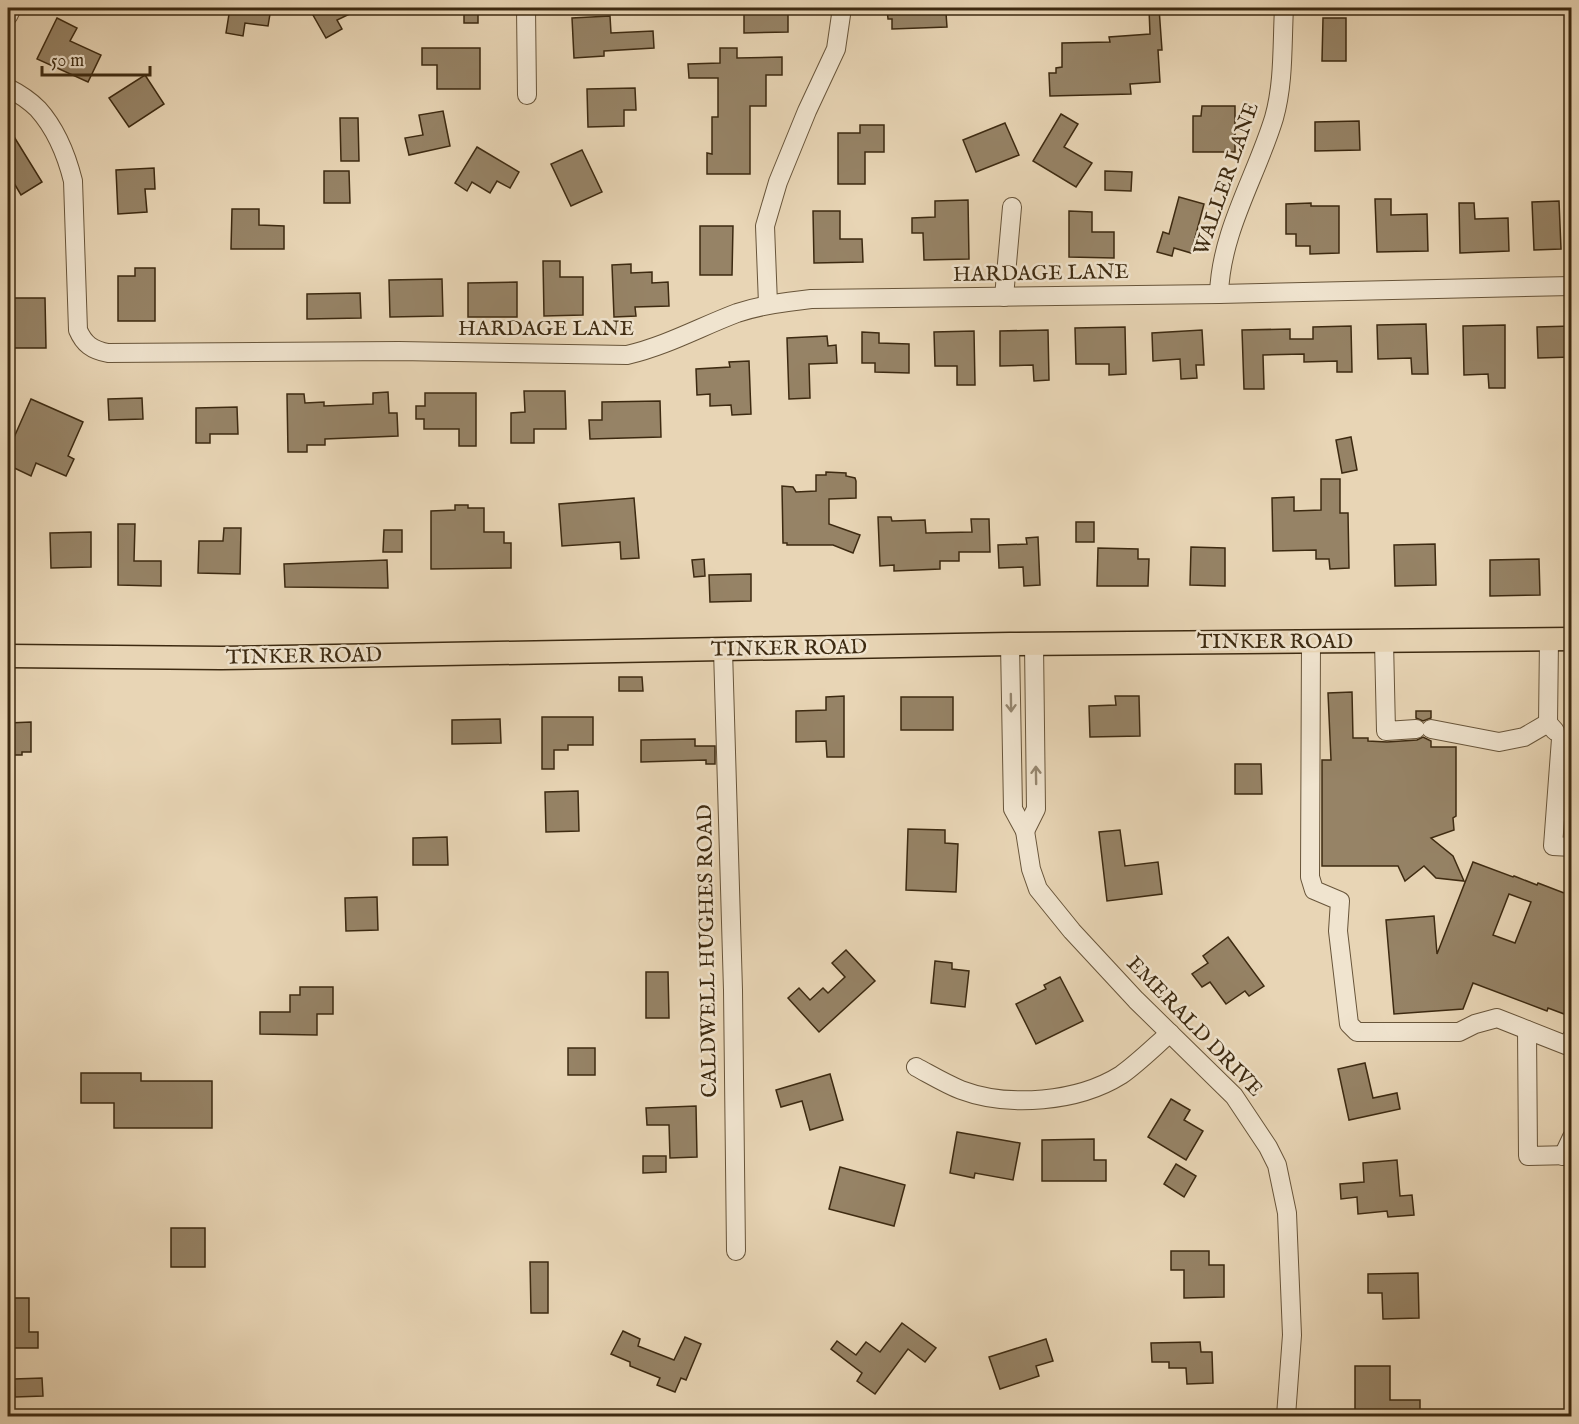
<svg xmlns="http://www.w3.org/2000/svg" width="1579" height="1424" font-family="'IM FELL English',serif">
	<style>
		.building { fill: #968366; stroke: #3d2a11; stroke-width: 1.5; fill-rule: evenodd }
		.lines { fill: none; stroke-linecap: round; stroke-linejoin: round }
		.minor-casing { stroke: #68553a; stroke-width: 20 }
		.major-casing { stroke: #3d2a11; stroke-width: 25 }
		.minor { stroke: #f0e4cf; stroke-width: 18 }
		.major { stroke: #e8d5b5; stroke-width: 22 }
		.oneway { stroke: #968770 }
		.labels { text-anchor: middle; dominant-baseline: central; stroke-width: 5; stroke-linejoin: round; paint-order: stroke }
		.street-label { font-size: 21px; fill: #3d2a11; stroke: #f0e4cf }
	</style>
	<rect width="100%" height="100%" fill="#e8d5b5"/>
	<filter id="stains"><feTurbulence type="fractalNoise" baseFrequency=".00333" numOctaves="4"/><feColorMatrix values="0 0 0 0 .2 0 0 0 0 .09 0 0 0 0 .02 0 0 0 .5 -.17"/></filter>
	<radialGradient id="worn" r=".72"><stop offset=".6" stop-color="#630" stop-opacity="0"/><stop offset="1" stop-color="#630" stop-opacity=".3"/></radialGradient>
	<g class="building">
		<path d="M230 8H271L268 26 245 23 243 36 226 33Z"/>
		<path d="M309 8H362L337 20 342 29 326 38Z"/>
		<rect x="464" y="8" width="14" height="15"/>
		<path d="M744 8H788V32L744 33Z"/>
		<path d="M887 8H930V13H946L947 27 892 29V19H888Z"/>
		<path d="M1159 8 1162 50H1158L1160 82 1130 84 1131 94 1050 96 1049 73H1056V68L1062 67V43L1110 42 1109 37 1150 34 1149 9Z"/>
		<path d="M610 16 611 33 653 31 654 48 604 51V56L574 58 572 18Z"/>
		<path d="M57 18 77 28 70 41 101 55 88 82 37 59Z"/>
		<path d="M1323 18H1346V61H1322Z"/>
		<path d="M422 48H480V89H437V65H422Z"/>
		<path d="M720 48H737V58L782 57V75H766V106H750V174H707V153L712 154V117H718V78H689L688 64 720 63Z"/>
		<path d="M145 75 164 104 129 127 109 98Z"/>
		<path d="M635 88 636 110H624V126L588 127 587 89Z"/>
		<path d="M1202 106H1235V152H1193V116H1201Z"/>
		<path d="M443 111 450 146 409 155 405 138 423 135 419 115Z"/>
		<path d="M1061 114 1078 124 1064 147 1092 163 1076 187 1033 161Z"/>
		<path d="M340 118H358L359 161H341Z"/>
		<path d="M1359 121 1360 150 1315 151V122Z"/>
		<path d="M1005 123 1019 155 976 172 963 140Z"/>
		<path d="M860 125H884V152H865V184H838V133H860Z"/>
		<path d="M8 127 42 182 21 195 8 173Z"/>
		<path d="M477 147 519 172 510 188 497 181 490 193 472 182 467 191 455 183Z"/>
		<path d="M582 150 602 192 571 206 551 164Z"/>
		<path d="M154 168 155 189H145L147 212 118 214 116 170Z"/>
		<path d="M324 171H349L350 203H324Z"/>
		<path d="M1105 171 1132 172 1131 191 1105 190Z"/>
		<path d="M1179 197 1204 204 1191 253 1174 248 1172 256 1157 252 1163 232 1169 234Z"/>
		<path d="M1375 199H1391V215L1427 214 1428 251 1377 252Z"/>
		<path d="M968 200 969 259 924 260 923 233H912V218L935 217V201Z"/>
		<path d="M1559 201 1561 249 1534 250 1532 202Z"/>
		<path d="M1311 203V206H1339V253L1310 254V246H1296V234H1286V204Z"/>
		<path d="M1459 203H1474L1475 219 1508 218 1509 251 1460 253Z"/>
		<path d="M232 209H259V225L284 226V249H231Z"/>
		<path d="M813 211H840V239H862L863 262 814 263Z"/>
		<path d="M1069 211 1092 212V232H1114V258L1069 257Z"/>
		<path d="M700 226H733L732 275H700Z"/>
		<path d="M543 261H560V277H583V315L544 316Z"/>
		<path d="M631 264V273L652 272V283L668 282 669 306 635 307 636 316 614 317 612 265Z"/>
		<path d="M135 268H155V321H118V276H135Z"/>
		<path d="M442 279 443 316 390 317 389 280Z"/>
		<path d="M517 282V317H468V283Z"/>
		<path d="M360 293 361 318 307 319V294Z"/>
		<path d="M12 298H45L46 348H13Z"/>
		<path d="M1426 324 1428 374H1412L1411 358 1378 359 1377 325Z"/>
		<path d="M1505 325V388H1489L1488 374 1464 375 1463 326Z"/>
		<path d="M1351 326 1352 372H1337V361L1304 362V354L1263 355 1264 389H1244L1242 330 1290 329V339H1313V327Z"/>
		<path d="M1572 326V357L1538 358 1537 327Z"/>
		<path d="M1125 327 1126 374 1109 375V364H1076L1075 328Z"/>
		<path d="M1048 330 1049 380 1034 381 1033 365 1000 366V331Z"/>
		<path d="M1202 330 1204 365H1196L1197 378 1181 379 1180 359 1153 361 1152 333Z"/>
		<path d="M974 331 975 385H957V366H935L934 332Z"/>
		<path d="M862 332 879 333V343L909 344V373L875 372V363H862Z"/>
		<path d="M827 336 828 346 836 345 837 363 809 364 810 398 789 399 787 338Z"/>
		<path d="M749 361 751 414 732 415 731 405 710 406V394L697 395 696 369 730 367 729 362Z"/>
		<path d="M524 391H565L566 429H534V443H511V413L525 412Z"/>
		<path d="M388 392 389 413H397L398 436 325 439V445H307V452H288L287 394H304L305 403 324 402V406L373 404V393Z"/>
		<path d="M425 393H476V446H459V429H424V419H416V406H425Z"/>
		<path d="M142 398 143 419 109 420 108 399Z"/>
		<path d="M31 399 83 422 68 456 74 459 66 476 36 463 31 476 8 465V451Z"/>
		<path d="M660 401 661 437 590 439 589 420H602V402Z"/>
		<path d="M237 407 238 434H210V443H196V408Z"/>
		<path d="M1351 437 1357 470 1342 473 1336 440Z"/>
		<path d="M826 472 846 473V476L855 478 856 481V498L829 499V524L860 535 853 553 833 545H787V543H783L782 486 793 487 796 492 816 491V475H826Z"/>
		<path d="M1321 479H1340V513H1348L1349 568 1330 569 1329 559H1316V550L1273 551 1272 498 1294 497V511L1321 510Z"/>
		<path d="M634 498 639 558 621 559 620 542 562 546 559 504Z"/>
		<path d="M455 505H468V508H484V532H504V543H511V568L431 569V511L455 510Z"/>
		<path d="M878 517H891L892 521 925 520 926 533 972 532 971 519H989L990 552H959V561H940V569L894 571V565L880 566Z"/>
		<rect x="1076" y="522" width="18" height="20"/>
		<path d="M118 524H135L134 561H161V586L118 585Z"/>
		<path d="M224 528H241L240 574 198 573 199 541H223Z"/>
		<path d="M384 530H402V552H383Z"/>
		<path d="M91 532V567L51 568 50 533Z"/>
		<path d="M1038 537 1040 585 1024 586 1023 567 999 568 998 545 1027 544 1026 538Z"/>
		<path d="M1435 544 1436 585 1395 586 1394 545Z"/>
		<path d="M1191 547 1225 548V586L1190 585Z"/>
		<path d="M1098 548 1138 549V559H1149L1148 586H1097Z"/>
		<path d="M704 559 705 576 694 577 692 560Z"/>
		<path d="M1539 559 1540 595 1490 596V560Z"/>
		<path d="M387 560 388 588 285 587 284 564Z"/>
		<path d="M751 574V601L710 602 709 575Z"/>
		<path d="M619 677H642L643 691H619Z"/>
		<path d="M1352 692 1353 738H1368V741L1387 742 1417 740 1423 737 1431 741V747H1456V816L1453 818 1454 830 1431 838 1453 856 1464 881 1436 878 1424 866 1405 881 1398 866H1322V760H1331L1328 693Z"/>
		<path d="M844 696V757H827L826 741 796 742V711L826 710V697Z"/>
		<path d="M1115 696H1139L1140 736 1090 737 1089 706 1116 705Z"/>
		<rect x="901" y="697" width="52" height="33"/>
		<path d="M1416 711H1431V718L1423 721 1416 718Z"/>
		<path d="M542 717H593V745H568V750H554V769H542Z"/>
		<path d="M500 719 501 743 452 744V720Z"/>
		<path d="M31 722V752H22V755H8V723Z"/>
		<path d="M695 739V746H715V764H706V760L641 762V740Z"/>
		<path d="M1235 764H1261L1262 794H1235Z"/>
		<path d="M578 791 579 831 546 832 545 792Z"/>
		<path d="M908 829 945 830V843L958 844 956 892 906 890Z"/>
		<path d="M1120 830 1125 866 1158 862 1162 894 1107 901 1099 832Z"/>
		<path d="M447 837 448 865H413V838Z"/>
		<path d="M1473 862 1513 877 1514 876 1537 885 1538 883 1572 896V995L1564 1014 1548 1008 1547 1011 1473 983 1463 1009 1394 1014 1386 920 1434 916 1437 954ZM1509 894 1531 902 1515 943 1493 935Z"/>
		<path d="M377 897 378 930 346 931 345 898Z"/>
		<path d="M1228 937 1264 986 1249 996 1245 991 1226 1004 1210 982 1202 987 1192 974 1208 963 1203 956Z"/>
		<path d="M846 950 875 981 819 1032 788 998 799 988 810 1000 823 988 828 993 845 977 832 963Z"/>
		<path d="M935 961 952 963V969L969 971 965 1007 931 1003Z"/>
		<path d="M646 972H668L669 1018H646Z"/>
		<path d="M1060 977 1083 1021 1036 1044 1016 1004 1046 989 1044 985Z"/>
		<path d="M300 987H333V1014H317V1035L260 1034V1012H290V995H300Z"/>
		<rect x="568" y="1048" width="27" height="27"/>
		<path d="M1365 1063 1373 1098 1397 1093 1400 1109 1349 1120 1338 1069Z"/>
		<path d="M81 1073H141V1081H212V1128H114V1103H81Z"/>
		<path d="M830 1074 843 1120 810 1130 802 1101 781 1107 776 1090Z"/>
		<path d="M1171 1099 1190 1110 1184 1120 1203 1131 1186 1160 1148 1137Z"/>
		<path d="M696 1106 697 1157 670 1158 669 1125H647L646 1108Z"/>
		<path d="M957 1132 1020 1143 1013 1180 975 1173 974 1178 950 1173Z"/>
		<path d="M1094 1139V1160H1106V1181H1042V1140Z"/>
		<path d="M643 1156H666V1172L643 1173Z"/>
		<path d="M1397 1160 1400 1196 1412 1195 1414 1215 1388 1217 1387 1211 1358 1214 1357 1197 1341 1199 1340 1184 1364 1182 1363 1163Z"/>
		<path d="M1176 1164 1196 1176 1184 1197 1164 1184Z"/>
		<path d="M840 1167 905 1185 894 1226 829 1209Z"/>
		<rect x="171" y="1228" width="34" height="39"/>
		<path d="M1171 1251H1209V1265H1224V1297L1184 1298V1270H1171Z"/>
		<path d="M530 1262H548V1313H531Z"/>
		<path d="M1418 1273 1419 1318 1383 1319 1382 1293H1368V1274Z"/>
		<path d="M8 1298H29V1332H38V1348H8Z"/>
		<path d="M902 1323 936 1348 925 1362 908 1349 875 1394 857 1381 862 1373 831 1349 837 1341 856 1355 866 1342 880 1352Z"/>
		<path d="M623 1331 640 1339 638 1346 674 1360 685 1337 701 1344 686 1380 681 1378 675 1392 657 1385 660 1378 630 1366V1362L611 1354Z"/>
		<path d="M1046 1339 1053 1361 1036 1366 1039 1376 1000 1389 989 1357Z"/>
		<path d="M1200 1342 1201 1352H1212L1213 1383 1187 1384 1186 1368H1169V1362H1152L1151 1343Z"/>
		<path d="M1355 1366H1390V1400H1420V1416H1355Z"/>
		<path d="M42 1378 43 1396 15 1397 14 1379Z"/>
	</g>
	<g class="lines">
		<defs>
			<g id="minor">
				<path d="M526 8 527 95"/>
				<path d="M8 16 12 8"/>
				<path d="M8 88C18 93 30 101 38 109 56 129 67 157 73 181L78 330C84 344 92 350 108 353L399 351 627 355C666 346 700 327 737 313 761 305 786 302 811 299L1219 294 1572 286"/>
				<path d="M1219 294C1221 231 1256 177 1274 118 1284 83 1282 44 1284 8"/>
				<path d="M1004 297 1012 207"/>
				<path d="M768 304 765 226 778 182 807 111 836 49 842 8"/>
				<path d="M1549 640 1548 723 1555 731"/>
				<path d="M1384 641 1386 731 1416 729"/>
				<path d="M1311 642 1310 877 1314 890 1340 901 1338 931 1349 1024 1357 1032H1459L1475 1024 1497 1018 1568 1046 1572 1037"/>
				<path d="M1010 644 1013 809 1025 831 1031 869 1038 889 1072 931 1136 1000 1234 1096 1268 1147 1277 1165 1287 1213 1292 1335 1286 1416"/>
				<path d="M723 650 733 990 736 1251"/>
				<path d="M1431 729 1499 742 1524 737 1548 723"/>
				<path d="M1561 739 1553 846 1572 847"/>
				<path d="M1025 831 1036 809 1034 644"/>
				<path d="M1527 1030 1528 1156 1572 1155"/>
				<path d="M916 1067C931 1075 946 1084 961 1090 1009 1108 1078 1102 1121 1075 1138 1063 1154 1047 1170 1033"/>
				<path d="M1563 1156 1572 1137"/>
			</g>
			<path id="major" d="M8 656 221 658 1010 644 1572 639"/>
		</defs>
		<use href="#minor" class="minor-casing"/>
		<use href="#major" class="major-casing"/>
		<use href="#minor" class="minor"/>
		<use href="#major" class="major"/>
	</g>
	<defs><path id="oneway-shaft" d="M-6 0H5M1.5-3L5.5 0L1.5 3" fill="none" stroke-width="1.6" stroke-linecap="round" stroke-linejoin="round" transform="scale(1.5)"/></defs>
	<g class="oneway">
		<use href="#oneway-shaft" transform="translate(1011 703) rotate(89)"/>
		<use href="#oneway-shaft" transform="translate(1036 775) rotate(-91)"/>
	</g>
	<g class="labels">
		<g class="street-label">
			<text transform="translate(1227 179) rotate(-71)">WALLER LANE</text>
			<text transform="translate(1041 274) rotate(-1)">HARDAGE LANE</text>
			<text x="546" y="329">HARDAGE LANE</text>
			<text x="1275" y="642">TINKER ROAD</text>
			<text transform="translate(789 649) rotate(-1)">TINKER ROAD</text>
			<text transform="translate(304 657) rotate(-1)">TINKER ROAD</text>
			<text transform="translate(708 951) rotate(-91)">CALDWELL HUGHES ROAD</text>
			<text transform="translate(1194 1027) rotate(46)">EMERALD DRIVE</text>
		</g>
	</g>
	<rect width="1579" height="1424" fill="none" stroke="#e8d5b5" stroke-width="30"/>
	<rect x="9" y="9" width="1561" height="1406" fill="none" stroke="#3d2a11" stroke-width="3"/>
	<rect x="15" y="15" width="1549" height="1394" fill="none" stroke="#3d2a11" stroke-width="1.5"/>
	<path d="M42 66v9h108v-9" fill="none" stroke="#3d2a11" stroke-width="3"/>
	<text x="51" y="66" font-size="18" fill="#3d2a11" stroke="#f0e4cf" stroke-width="4.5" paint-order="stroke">50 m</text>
	<rect width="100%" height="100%" filter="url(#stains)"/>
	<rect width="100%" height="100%" fill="url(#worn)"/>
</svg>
